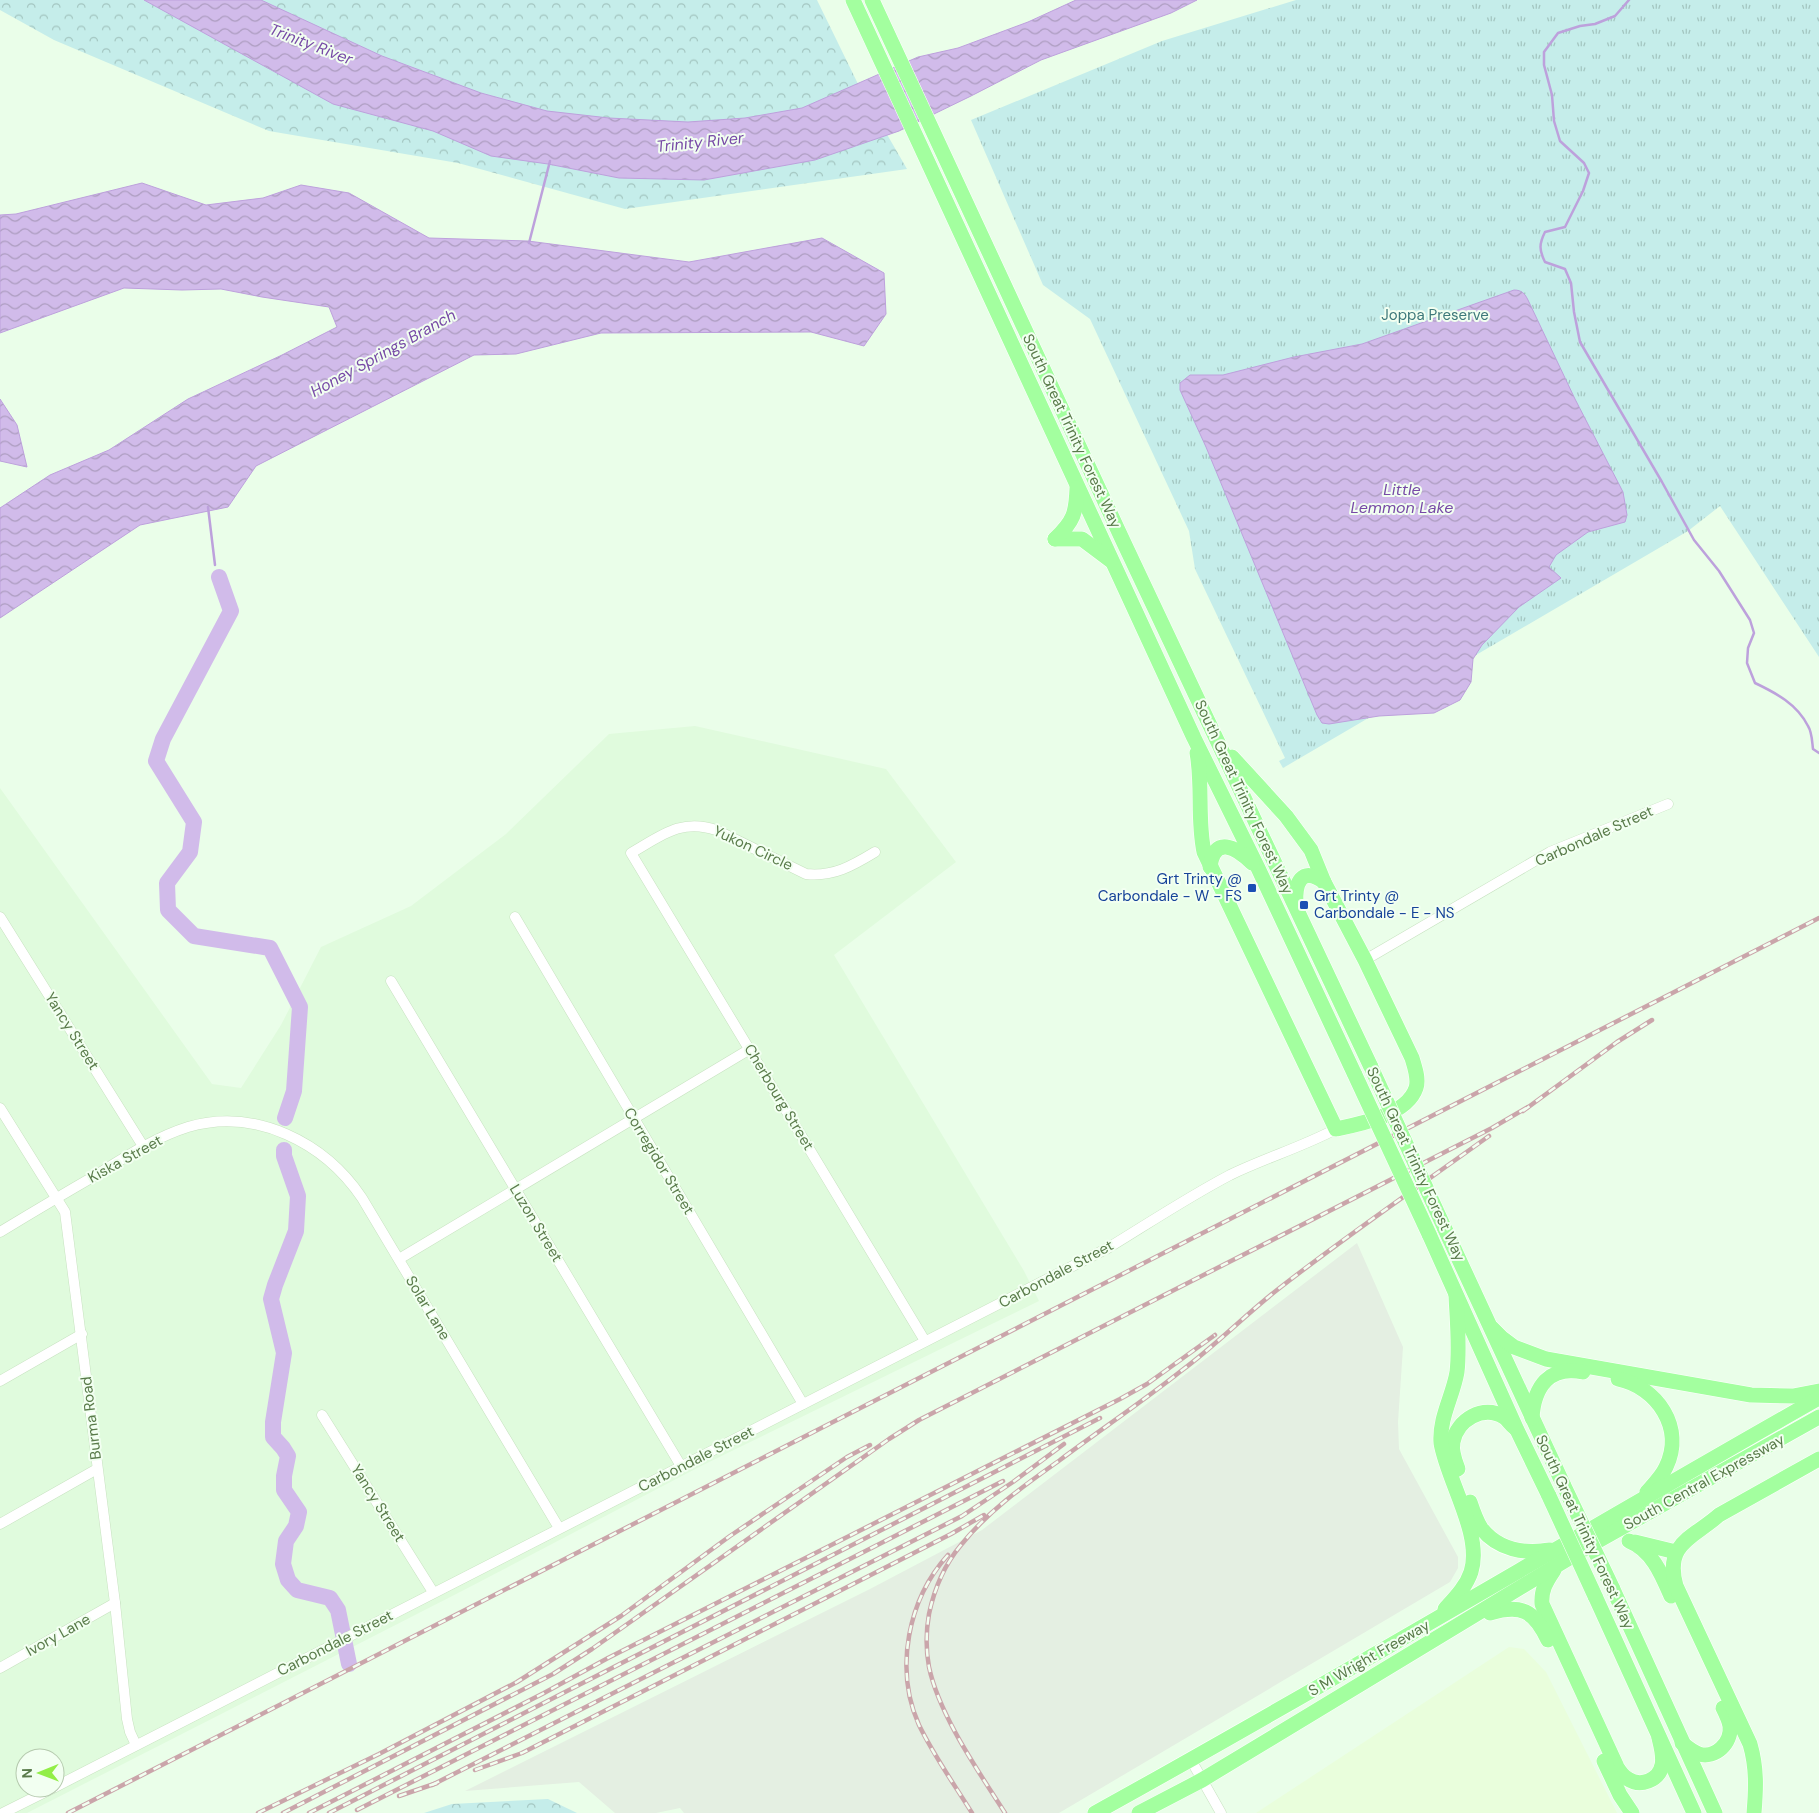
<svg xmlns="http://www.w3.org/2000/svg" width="1819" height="1813" font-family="'DM Sans',sans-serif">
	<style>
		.residential { fill: #e0fbdd; fill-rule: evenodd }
		.commercial { fill: #e9fedc }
		.industrial { fill: #e4efe2 }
		.forest { fill: url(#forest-crowns) }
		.park { fill: url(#park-tufts) }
		.water { fill: url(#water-waves); stroke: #bda1dc }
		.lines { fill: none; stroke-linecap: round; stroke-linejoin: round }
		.stream { stroke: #bda1dc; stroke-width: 2.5 }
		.river { stroke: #d1bbea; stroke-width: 16 }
		.street-casing { stroke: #c7e2c0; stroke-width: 11 }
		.primary-casing { stroke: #fff; stroke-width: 16 }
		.street { stroke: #fff; stroke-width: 10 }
		.primary { stroke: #a3ff9f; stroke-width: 15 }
		.rail-casing { stroke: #caa5aa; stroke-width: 4.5 }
		.rail { stroke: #f2fff1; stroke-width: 2.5; stroke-dasharray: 8; stroke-linecap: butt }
		.primary-bridge-casing { stroke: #fff; stroke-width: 16; stroke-linecap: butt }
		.primary-bridge { stroke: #a3ff9f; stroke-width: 15 }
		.transit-dot { fill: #1a4fb4; stroke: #f2fff1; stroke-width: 2 }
		.labels { text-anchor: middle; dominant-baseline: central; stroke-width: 4; stroke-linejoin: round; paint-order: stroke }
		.park-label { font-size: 15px; fill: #3e797b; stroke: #f2fff1 }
		.street-label { font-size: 15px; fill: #597b4a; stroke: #f2fff1 }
		.transit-label { font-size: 15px; fill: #164399; stroke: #f2fff1; text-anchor: end }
		.water-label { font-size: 16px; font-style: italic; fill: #774aa6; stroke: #f2fff1 }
	</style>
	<defs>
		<pattern id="forest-crowns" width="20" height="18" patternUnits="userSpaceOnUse" patternTransform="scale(1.25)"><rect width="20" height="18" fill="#c5edea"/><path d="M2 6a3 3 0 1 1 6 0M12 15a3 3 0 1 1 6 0" fill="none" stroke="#a3c5c0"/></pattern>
		<pattern id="park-tufts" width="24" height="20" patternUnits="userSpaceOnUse" patternTransform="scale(1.25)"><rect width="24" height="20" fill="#c5edea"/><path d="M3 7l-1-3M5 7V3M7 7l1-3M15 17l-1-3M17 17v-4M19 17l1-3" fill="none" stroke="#a3c5c0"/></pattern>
		<pattern id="water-waves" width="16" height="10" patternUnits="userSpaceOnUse" patternTransform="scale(1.25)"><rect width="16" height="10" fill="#d1bbea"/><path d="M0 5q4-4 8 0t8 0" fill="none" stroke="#ad9dc0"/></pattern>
	</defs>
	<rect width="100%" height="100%" fill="#eafee9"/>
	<path class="residential" d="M695 726 886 769 956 862 834 955 1024 1271 1039 1301 701 1466 462 1591 27 1813H0V788L212 1084 241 1088 281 1025 321 947 411 906 506 834 609 734ZM25 1758H55V1788H25Z"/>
	<path class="commercial" d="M1509 1647 1524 1649 1546 1672 1617 1813H1256Z"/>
	<path class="industrial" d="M1357 1243 1403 1347 1398 1422 1399 1449 1458 1557V1568L1450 1582 1059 1813H684L680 1808 656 1813H615L579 1782 465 1791 870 1589 982 1530Z"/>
	<g class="forest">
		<path d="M0 0H817L859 86 907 169 625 209 458 163 269 131 54 40 0 10Z"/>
		<path d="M548 1799 577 1813H424L452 1804Z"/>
	</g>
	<path class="park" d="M1296 0H1819V657L1720 506 1688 531 1283 768 1279 761 1285 758 1195 569 1189 531 1090 319 1043 285 971 120 1162 41Z"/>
	<g class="water">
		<path d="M144 0H261L382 56 481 93 547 111 609 118 688 122 745 118 802 108 918 57 958 48 1028 22 1076 0H1197L1171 13 1041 60 971 96 899 131 815 160 704 180 619 178 548 164 491 156 433 131 333 104Z"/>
		<path d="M142 183 206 205 263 198 301 185 349 193 429 238 528 241 689 262 822 238 884 273 886 314 864 346 811 332 601 333 516 354 474 355 256 466 228 507 140 525 0 618V508L50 475 109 450 188 399 282 355 337 327 329 307 262 297 221 289 182 290 124 288 0 333V215L16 214Z"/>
		<path d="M1514 290C1522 290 1525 294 1528 300L1575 399 1623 492 1627 515 1625 522 1588 532 1556 555 1549 567 1561 578 1519 607 1482 645 1473 659 1471 682 1460 700 1434 713 1379 716 1329 724 1322 723 1317 715 1206 447 1180 390V383L1190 375H1223L1294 357 1362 344Z"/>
		<path d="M0 399 17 425 27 467 0 461Z"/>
	</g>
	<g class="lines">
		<g class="stream">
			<path d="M1629 0 1615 16 1595 24 1580 26 1558 33 1544 52V65L1552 95 1554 121 1560 141 1584 163 1589 173 1583 191 1565 227 1545 232C1539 244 1539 250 1545 262L1565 269 1571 283 1574 312 1580 342 1662 482 1694 540 1719 571 1750 620 1754 633 1748 648 1747 663 1755 683C1776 693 1797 704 1808 726 1812 732 1812 741 1813 749L1819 753"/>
			<path d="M529 243 550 161"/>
			<path d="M208 507 215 565"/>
		</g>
		<g class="river">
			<path d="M219 577 231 611 163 739 156 761 194 822 190 852 167 883 168 910 194 936 270 948 300 1007 294 1091 285 1118"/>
			<path d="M284 1150V1156L298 1196 296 1231 275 1285 271 1299 284 1353 273 1422V1437L283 1448 288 1456 284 1476V1490L299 1512 296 1526 286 1541 283 1564 288 1580 297 1590 330 1598 338 1610 349 1664"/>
		</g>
		<defs>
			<g id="street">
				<path d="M875 852C852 866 833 877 806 874L716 830C681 818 661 836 631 853L925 1341"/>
				<path d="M0 917 143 1146"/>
				<path d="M515 917 803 1404"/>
				<path d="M1365 960 1550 852 1668 804"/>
				<path d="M391 981 681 1466"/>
				<path d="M0 1108 65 1212 115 1603 127 1719 130 1732 136 1745"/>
				<path d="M0 1232C33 1212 65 1193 98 1174 127 1156 156 1137 188 1127 256 1107 325 1143 362 1198L559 1528"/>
				<path d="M399 1259 750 1049"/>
				<path d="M0 1381 82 1334"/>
				<path d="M322 1415 433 1592"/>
				<path d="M0 1524 97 1469"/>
				<path d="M0 1668 115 1603"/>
				<path d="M1191 1760 1221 1813"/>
				<path d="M55 1787 1108 1248C1149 1223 1188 1197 1230 1175 1265 1158 1302 1147 1336 1129"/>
				<path d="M3 1813 53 1788"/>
			</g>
			<g id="primary">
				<path d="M853 0 1194 738 1258 868 1355 1075"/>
				<path d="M872 0 1124 543 1371 1067"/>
				<path d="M1055 539H1082L1110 560"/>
				<path d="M1055 539C1074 521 1076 513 1077 488"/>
				<path d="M1197 753C1203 786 1197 819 1204 852L1336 1129C1360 1124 1407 1115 1416 1088 1419 1079 1415 1068 1412 1058L1365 960 1324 882 1311 850 1286 816 1232 757"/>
				<path d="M1210 867C1214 835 1236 847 1252 863"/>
				<path d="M1296 903C1295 883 1301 866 1324 882"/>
				<path d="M1444 1227 1564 1486"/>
				<path d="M1429 1234 1517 1430 1549 1496"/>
				<path d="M1492 1328 1502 1338 1514 1347 1546 1359 1751 1395 1793 1396 1819 1391"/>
				<path d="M1618 1379C1657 1387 1685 1428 1666 1467 1662 1476 1654 1484 1647 1492"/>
				<path d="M1532 1418C1534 1387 1549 1365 1583 1372"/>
				<path d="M1458 1469C1455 1461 1451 1451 1453 1442 1457 1420 1483 1404 1504 1417 1508 1420 1511 1425 1515 1428"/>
				<path d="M1470 1502C1473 1511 1476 1520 1481 1528 1498 1550 1525 1554 1550 1550"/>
				<path d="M1629 1541C1652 1550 1662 1575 1671 1596"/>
				<path d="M1635 1542 1676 1552"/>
				<path d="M1554 1570C1546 1582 1541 1590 1542 1604L1617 1767C1620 1772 1623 1776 1628 1779 1640 1787 1659 1781 1662 1765 1664 1757 1661 1746 1659 1738"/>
				<path d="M1612 1587 1715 1813"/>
				<path d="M1595 1596 1694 1813"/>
				<path d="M1445 1609C1455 1598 1466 1587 1471 1572 1483 1535 1447 1480 1441 1443 1439 1418 1453 1396 1457 1372 1460 1346 1457 1320 1456 1295"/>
				<path d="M1490 1613C1521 1604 1534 1610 1548 1640"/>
				<path d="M1682 1743C1687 1747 1693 1752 1699 1754 1715 1759 1732 1743 1730 1726 1729 1720 1726 1714 1723 1708"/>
				<path d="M1604 1761 1620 1795 1632 1813"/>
				<path d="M1095 1813C1338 1679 1577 1535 1819 1398"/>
				<path d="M1139 1813 1202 1780 1589 1546 1819 1417"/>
				<path d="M1754 1813C1756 1789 1757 1768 1750 1744L1676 1586C1664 1543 1693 1538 1719 1515L1819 1459"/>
			</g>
		</defs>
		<use href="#street" class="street-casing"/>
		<use href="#primary" class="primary-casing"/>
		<use href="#street" class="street"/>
		<use href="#primary" class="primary"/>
		<defs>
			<g id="rail">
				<path d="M1523 1111 1617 1042 1652 1020"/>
				<path d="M948 1555C908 1599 894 1669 919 1725 934 1756 954 1784 972 1813"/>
				<path d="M475 1770 522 1753 951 1534 984 1515"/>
				<path d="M432 1785 962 1516 1013 1482 1064 1444"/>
				<path d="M399 1796 437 1783"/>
				<path d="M357 1810 1003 1481"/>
				<path d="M68 1813 1819 918"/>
				<path d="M258 1813 379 1754 517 1682 621 1616 730 1536 847 1457 870 1445"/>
				<path d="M283 1813 553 1674 592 1649 889 1439 919 1420 1492 1128 1528 1107"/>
				<path d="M309 1813 544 1693 608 1658 1120 1399 1147 1384 1215 1335"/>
				<path d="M329 1813 1100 1418"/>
				<path d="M1005 1813C979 1772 939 1715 929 1667 926 1651 926 1631 929 1614 934 1590 945 1564 961 1545 989 1510 1025 1485 1060 1460 1100 1430 1142 1402 1181 1371 1215 1346 1244 1316 1277 1290 1346 1236 1418 1187 1489 1136"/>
			</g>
		</defs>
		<use href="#rail" class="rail-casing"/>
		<use href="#rail" class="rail"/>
		<defs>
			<g id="primary-bridge">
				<path d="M1371 1067 1444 1227"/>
				<path d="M1355 1075 1429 1234"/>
				<path d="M1564 1486 1612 1587"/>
				<path d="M1549 1496 1595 1596"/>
			</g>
		</defs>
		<use href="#primary-bridge" class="primary-bridge-casing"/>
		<use href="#primary-bridge" class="primary-bridge"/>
	</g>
	<g class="transit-dot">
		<rect x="1247" y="883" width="10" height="10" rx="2.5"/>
		<rect x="1299" y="900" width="10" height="10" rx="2.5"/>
	</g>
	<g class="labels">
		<g class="park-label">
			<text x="1435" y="315">Joppa Preserve</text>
		</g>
		<g class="street-label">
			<text transform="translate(1072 431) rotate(65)">South Great Trinity Forest Way</text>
			<text transform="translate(1244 797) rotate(65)">South Great Trinity Forest Way</text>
			<text transform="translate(1594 836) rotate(-24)">Carbondale Street</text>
			<text transform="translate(753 848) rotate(25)">Yukon Circle</text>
			<text transform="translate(72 1031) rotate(58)">Yancy Street</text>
			<text transform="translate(779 1097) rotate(59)">Cherbourg Street</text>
			<text transform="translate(125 1159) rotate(-29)">Kiska Street</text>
			<text transform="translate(659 1161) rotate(59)">Corregidor Street</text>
			<text transform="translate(1416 1164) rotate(65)">South Great Trinity Forest Way</text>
			<text transform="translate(536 1223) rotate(59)">Luzon Street</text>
			<text transform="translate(1056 1274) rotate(-28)">Carbondale Street</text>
			<text transform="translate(428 1308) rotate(59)">Solar Lane</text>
			<text transform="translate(91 1418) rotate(-97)">Burma Road</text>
			<text transform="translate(696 1459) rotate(-27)">Carbondale Street</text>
			<text transform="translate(1704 1482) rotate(-29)">South Central Expressway</text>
			<text transform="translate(378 1503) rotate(58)">Yancy Street</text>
			<text transform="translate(1585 1532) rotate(65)">South Great Trinity Forest Way</text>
			<text transform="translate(58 1635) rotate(-29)">Ivory Lane</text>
			<text transform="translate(335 1643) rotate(-27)">Carbondale Street</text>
			<text transform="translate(1369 1658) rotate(-30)">S M Wright Freeway</text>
		</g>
		<g class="transit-label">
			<text x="1242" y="879">Grt Trinty @<tspan x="1242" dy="17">Carbondale - W - FS</tspan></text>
			<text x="1314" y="896" text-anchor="start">Grt Trinty @<tspan x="1314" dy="17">Carbondale - E - NS</tspan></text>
		</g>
		<g class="water-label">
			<text transform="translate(311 44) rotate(21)">Trinity River</text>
			<text transform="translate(700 142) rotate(-6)">Trinity River</text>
			<text transform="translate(383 353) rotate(-29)">Honey Springs Branch</text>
			<text x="1402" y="489">Little<tspan x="1402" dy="18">Lemmon Lake</tspan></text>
		</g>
	</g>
	<g transform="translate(40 1773) rotate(269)"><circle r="24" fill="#f2fff1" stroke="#b5caae"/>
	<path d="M0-4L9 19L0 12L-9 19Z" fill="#92ee47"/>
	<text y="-8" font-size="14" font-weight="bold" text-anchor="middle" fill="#597b4a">N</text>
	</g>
</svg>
